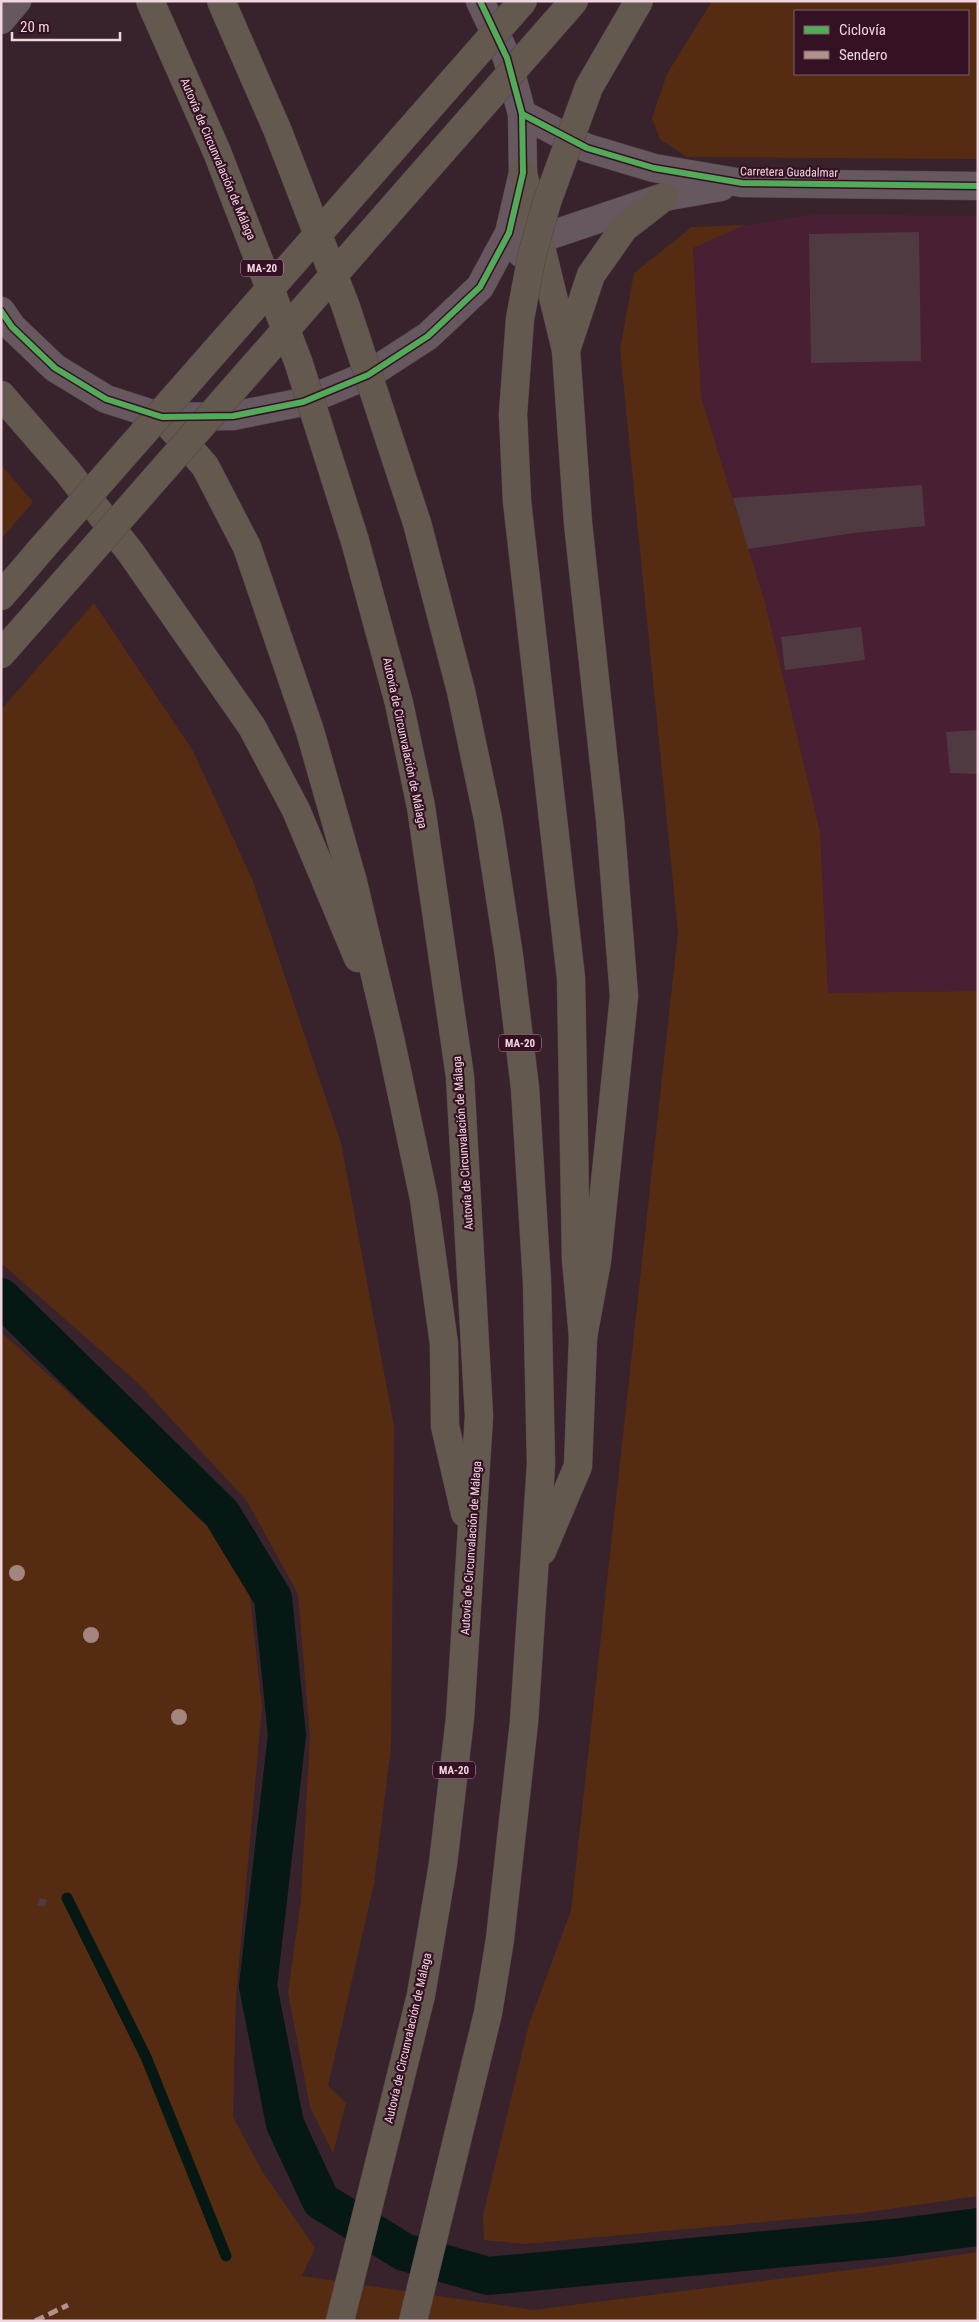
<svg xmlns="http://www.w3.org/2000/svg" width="979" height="2322" font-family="'Roboto Condensed',sans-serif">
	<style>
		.built { fill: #481f33 }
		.green { fill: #552c11; fill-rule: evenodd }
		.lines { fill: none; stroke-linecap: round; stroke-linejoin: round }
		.stream { stroke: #051813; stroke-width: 11 }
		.canal { stroke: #051813; stroke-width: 38 }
		.building { fill: #4f3a41 }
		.secondary-casing { stroke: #54424a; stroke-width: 29 }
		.highway-casing { stroke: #54424a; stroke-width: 29 }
		.secondary { stroke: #67575e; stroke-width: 28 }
		.highway { stroke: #64594e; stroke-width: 28 }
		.highway-bridge-casing { stroke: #54424a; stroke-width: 29; stroke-linecap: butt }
		.highway-bridge { stroke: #64594e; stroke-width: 28 }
		.quiet { stroke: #af9288; stroke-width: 5; stroke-dasharray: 10 5; stroke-linecap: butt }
		.cycleway-casing { stroke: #351124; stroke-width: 9 }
		.cycleway { stroke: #51ab58; stroke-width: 6 }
		.tree { fill: #a38680 }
		.labels { text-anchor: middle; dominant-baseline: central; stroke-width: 4.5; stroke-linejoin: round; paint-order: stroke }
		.shield { fill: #351124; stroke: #b89ba8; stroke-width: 1 }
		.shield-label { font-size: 11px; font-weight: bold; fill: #f0d6e1 }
		.street-label { font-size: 12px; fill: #f0d6e1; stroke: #351124 }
	</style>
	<rect width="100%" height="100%" fill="#38232d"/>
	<path class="built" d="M818 214 978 216V991L828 994 820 831 765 602 701 397 693 248 745 225Z"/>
	<g class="green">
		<path d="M712 1H978V159L687 157 660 139 652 118 667 74ZM795 11H968V74H795Z"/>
		<path d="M745 225 693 248 701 397 765 602 820 831 828 993 978 991V2196L861 2213 524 2244 484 2240 483 2215 529 2024 571 1911 678 932 620 349 634 273 692 227Z"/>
		<path d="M1 465 33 502 1 539Z"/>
		<path d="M94 603 193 751 252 879 341 1143 394 1426 391 1747 374 1883 328 2086 346 2103 333 2153 310 2107 288 1993 301 1900 310 1737 298 1594 247 1501 138 1383 1 1263V710Z"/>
		<path d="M1 1332 176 1490 237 1559 250 1597 262 1707 236 1997 233 2117 262 2171 315 2248 302 2276 533 2310 881 2266 978 2252V2321H1Z"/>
	</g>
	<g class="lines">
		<path class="stream" d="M67 1898 146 2057 226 2256"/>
		<path class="canal" d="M1 1297 222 1514 273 1598 287 1735 258 1986 285 2124 321 2201 404 2252 488 2276 893 2238 978 2227"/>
	</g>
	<g class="building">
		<path d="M919 232 921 361 811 363 809 234Z"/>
		<path d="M922 485 925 526 854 533 748 549 733 498Z"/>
		<path d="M861 627 865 660 785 670 781 637Z"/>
		<path d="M978 730V774L950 773 946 732Z"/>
		<path d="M40 1898 47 1900 44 1907 37 1905Z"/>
	</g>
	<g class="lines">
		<defs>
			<g id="secondary">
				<path d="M1 20 17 1"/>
				<path d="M522 114 587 148 654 168 742 183 978 186"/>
				<path d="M522 254 539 239 664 197 721 187"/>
				<path d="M1 311 12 327 55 368 106 399 162 417 233 416 303 402 368 375 428 336 480 287 509 233 523 173 522 114 507 58 480 1"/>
			</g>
			<g id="highway">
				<path d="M523 173 566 350 578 523 610 819 624 996 597 1261 583 1337"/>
				<path d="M566 350 591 275 624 228 664 197"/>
				<path d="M1 395 67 471 131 553 252 727 296 810 358 958"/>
				<path d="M162 417 205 466 247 547 310 731 353 882 390 1038 424 1199 444 1344 445 1426 465 1513"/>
				<path d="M517 501 571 978 576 1259 583 1337 578 1466 542 1551"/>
				<path d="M1 596 44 546"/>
				<path d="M1 654 75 570"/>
				<path d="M340 2321 421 1995 443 1864 460 1718 479 1416 460 1077 421 807 399 703 355 541"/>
				<path d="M413 2321 488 2013 500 1939 524 1722 541 1464 537 1282 525 1088 509 956 488 819 461 691 417 523"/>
			</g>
		</defs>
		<use href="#secondary" class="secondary-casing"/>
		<use href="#highway" class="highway-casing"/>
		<use href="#secondary" class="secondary"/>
		<use href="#highway" class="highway"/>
		<defs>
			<g id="highway-bridge">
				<path d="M150 1 217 152 298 361 355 541"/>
				<path d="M221 1 277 129 346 307 417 523"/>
				<path d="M517 501 513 414 520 319 532 255 547 202 589 87 639 1"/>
				<path d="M44 546 523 1"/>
				<path d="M75 570 574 1"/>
			</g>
		</defs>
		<use href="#highway-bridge" class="highway-bridge-casing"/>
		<use href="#highway-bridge" class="highway-bridge"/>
		<path class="quiet" d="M35 2321 68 2305"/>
		<defs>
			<g id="cycleway">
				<path d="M522 114 587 148 654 168 742 183 978 186"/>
				<path d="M1 311 12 327 55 368 106 399 162 417 233 416 303 402 368 375 428 336 480 287 509 233 523 173 522 114 507 58 480 1"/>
			</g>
		</defs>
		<use href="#cycleway" class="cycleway-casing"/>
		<use href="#cycleway" class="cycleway"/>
	</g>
	<g class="tree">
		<circle cx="17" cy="1573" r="8"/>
		<circle cx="91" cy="1635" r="8"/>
		<circle cx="179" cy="1717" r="8"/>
	</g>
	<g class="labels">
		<g class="shield">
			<rect x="241" y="259.5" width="42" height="17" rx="4"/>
			<rect x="499" y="1034.5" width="42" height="17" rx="4"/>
			<rect x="433" y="1761.5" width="42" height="17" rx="4"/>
		</g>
		<g class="shield-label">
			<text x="262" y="268">MA-20</text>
			<text x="520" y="1043">MA-20</text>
			<text x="454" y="1770">MA-20</text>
		</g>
		<g class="street-label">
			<text transform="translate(218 159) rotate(67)">Autovía de Circunvalación de Málaga</text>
			<text transform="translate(789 172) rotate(1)">Carretera Guadalmar</text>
			<text transform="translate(405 743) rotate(78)">Autovía de Circunvalación de Málaga</text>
			<text transform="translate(463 1143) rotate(-94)">Autovía de Circunvalación de Málaga</text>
			<text transform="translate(471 1548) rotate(-86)">Autovía de Circunvalación de Málaga</text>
			<text transform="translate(408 2038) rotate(-77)">Autovía de Circunvalación de Málaga</text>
		</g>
	</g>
	<rect width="979" height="2322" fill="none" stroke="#f0d6e1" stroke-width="5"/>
	<rect x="794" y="10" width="175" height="65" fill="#351124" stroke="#806070"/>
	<rect x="804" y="26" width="25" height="8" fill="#51ab58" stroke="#806070"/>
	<text x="839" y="35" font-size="15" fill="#f0d6e1">Ciclovía</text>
	<rect x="804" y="51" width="25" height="8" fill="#af9288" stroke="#806070"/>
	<text x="839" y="60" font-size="15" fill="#f0d6e1">Sendero</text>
	<path d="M12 32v8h108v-8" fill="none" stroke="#f0d6e1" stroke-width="2.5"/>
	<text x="20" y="32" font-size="15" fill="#f0d6e1" stroke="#351124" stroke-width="4" paint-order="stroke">20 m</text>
</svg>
